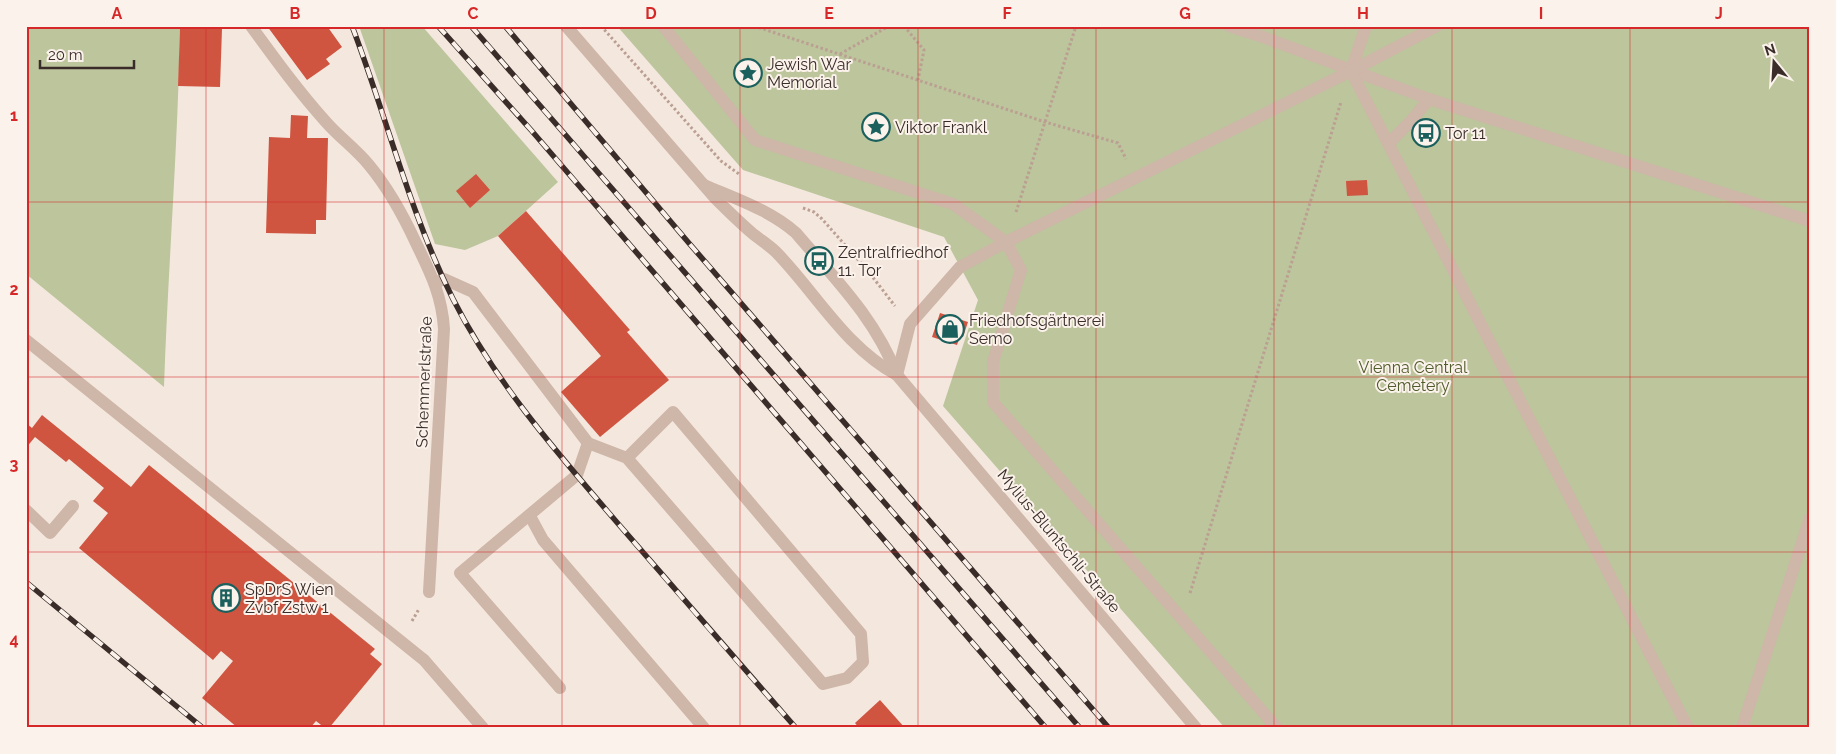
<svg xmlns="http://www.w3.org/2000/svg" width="1836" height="754" font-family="Raleway,sans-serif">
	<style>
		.green { fill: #bcc59c }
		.building { fill: #cf5541 }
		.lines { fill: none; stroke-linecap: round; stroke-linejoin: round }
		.path { stroke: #ba9f92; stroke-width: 3; stroke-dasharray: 2.5 2.5; stroke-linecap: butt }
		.minor { stroke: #ceb6a8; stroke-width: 12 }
		.rail-casing { stroke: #3a2d29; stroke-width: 5.5 }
		.rail { stroke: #fbf2eb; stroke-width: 4; stroke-dasharray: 11; stroke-linecap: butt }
		.grid { fill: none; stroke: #d62828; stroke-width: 1; stroke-opacity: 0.55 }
		.labels { text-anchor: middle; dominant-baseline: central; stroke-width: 4; stroke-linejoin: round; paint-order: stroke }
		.poi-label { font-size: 16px; fill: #3a2d29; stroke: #fbf2eb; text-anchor: start }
		.park-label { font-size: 16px; fill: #4e5b2a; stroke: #fbf2eb }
		.street-label { font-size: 16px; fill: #3a2d29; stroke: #fbf2eb }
		.neatline { fill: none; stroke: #d62828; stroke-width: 2 }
		.grid-label { font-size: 16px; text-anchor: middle; font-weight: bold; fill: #d62828 }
	</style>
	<rect width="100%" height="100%" fill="#f4e7de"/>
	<g class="green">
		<path d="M26 26H180C178 147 168 267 164 387L26 274Z"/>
		<path d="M359 26H422L558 182 498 236 465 250 435 244Z"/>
		<path d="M617 26H1810V728H1225L943 406 978 300 944 237 743 170Z"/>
	</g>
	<g class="building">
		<path d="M267 26H327L342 47 326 59 330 64 307 80Z"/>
		<path d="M180 28 222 29 220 87 178 86Z"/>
		<path d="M291 115 308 116 307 138H328L326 220H316V234L266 233 269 137 290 138Z"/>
		<path d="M476 174 490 190 470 208 456 191Z"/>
		<path d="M1367 180 1368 195 1347 196 1346 181Z"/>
		<path d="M526 211 630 330 627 332 669 380 600 437 561 392 601 356 498 236Z"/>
		<path d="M940 313 968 322 963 337 960 336 957 345 932 337Z"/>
		<path d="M42 415 131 487 149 465 375 649 370 654 382 664 329 728H325L316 721 310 728H238L202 698 233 661 221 651 213 660 79 548 108 513 93 501 104 488 69 459 66 462 35 437 26 448V423L32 428Z"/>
		<path d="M880 700 905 728H859L855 723Z"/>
	</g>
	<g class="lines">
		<g class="path">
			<path d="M601 26 721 161 739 174"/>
			<path d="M754 26 1045 122 1118 143 1126 159"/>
			<path d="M904 26 924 50 918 80"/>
			<path d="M840 54 889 26"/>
			<path d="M803 208 814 212 822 219 868 271 895 306"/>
			<path d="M1016 212 1076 26"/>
			<path d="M1190 593 1341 102"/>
			<path d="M412 621 419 609"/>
		</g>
		<g class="minor">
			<path d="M251 26C275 59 299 92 326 122 339 137 356 149 369 165 389 189 403 215 416 243 430 272 442 295 444 329L429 592"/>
			<path d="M566 26 715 198C727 210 739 222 752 233 759 239 769 245 776 252 816 293 845 347 897 375"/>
			<path d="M663 26 755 140 953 204 1006 242 1021 270 993 362V402L1277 728"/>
			<path d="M1229 26 1263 37 1429 99 1810 221"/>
			<path d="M1366 26 1351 71 1688 728"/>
			<path d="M1389 143 1411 121 1429 99"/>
			<path d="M704 185C736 199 770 210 796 233 835 279 875 318 897 375L1196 728"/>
			<path d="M435 283 444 279 473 292 588 443 627 458 673 412 861 634 863 662 847 678 823 684 627 458"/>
			<path d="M26 340 424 660 483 728"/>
			<path d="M897 375 910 324 960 267 1006 242 1351 71 1437 26"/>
			<path d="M26 510 50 533 73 506"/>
			<path d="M530 516 543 540 704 728"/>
			<path d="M560 688 460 573 577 475 588 443"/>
			<path d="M1742 728 1810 518"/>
		</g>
		<defs>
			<g id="rail">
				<path d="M352 26C387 118 409 211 453 299 496 384 560 456 621 527 679 594 737 661 796 728"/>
				<path d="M438 26 531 130 1046 728"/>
				<path d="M471 26 1080 728"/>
				<path d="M505 26 688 242 1109 728"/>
				<path d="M26 582 203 728"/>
			</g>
		</defs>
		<use href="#rail" class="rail-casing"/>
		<use href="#rail" class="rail"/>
	</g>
	<path class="grid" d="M206 26V728M384 26V728M562 26V728M740 26V728M918 26V728M1096 26V728M1274 26V728M1452 26V728M1630 26V728M26 202H1810M26 377H1810M26 552H1810"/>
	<defs>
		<symbol id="sight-ring" viewBox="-11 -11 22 22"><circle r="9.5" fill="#fbf2eb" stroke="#1b605d" stroke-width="1.5"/><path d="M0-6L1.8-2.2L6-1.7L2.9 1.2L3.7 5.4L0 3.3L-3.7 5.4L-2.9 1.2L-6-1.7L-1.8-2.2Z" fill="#1b605d"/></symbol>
		<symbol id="bus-ring" viewBox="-11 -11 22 22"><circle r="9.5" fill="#fbf2eb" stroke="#1b605d" stroke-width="1.5"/><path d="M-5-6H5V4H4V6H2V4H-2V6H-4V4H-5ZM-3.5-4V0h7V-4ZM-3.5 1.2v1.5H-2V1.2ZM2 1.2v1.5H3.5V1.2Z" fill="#1b605d"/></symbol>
		<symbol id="shop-ring" viewBox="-11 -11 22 22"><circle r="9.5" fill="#fbf2eb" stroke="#1b605d" stroke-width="1.5"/><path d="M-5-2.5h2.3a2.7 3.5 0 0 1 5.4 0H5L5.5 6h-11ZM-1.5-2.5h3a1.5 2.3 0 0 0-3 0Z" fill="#1b605d"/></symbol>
		<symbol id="building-ring" viewBox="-11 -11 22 22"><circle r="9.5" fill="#fbf2eb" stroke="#1b605d" stroke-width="1.5"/><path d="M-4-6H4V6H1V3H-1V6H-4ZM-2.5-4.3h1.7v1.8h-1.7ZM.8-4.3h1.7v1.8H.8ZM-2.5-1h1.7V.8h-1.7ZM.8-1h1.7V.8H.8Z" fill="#1b605d"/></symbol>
	</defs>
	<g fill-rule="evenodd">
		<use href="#sight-ring" x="732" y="57" width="32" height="32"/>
		<use href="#sight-ring" x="860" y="111" width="32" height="32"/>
		<use href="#bus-ring" x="1410" y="117" width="32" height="32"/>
		<use href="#bus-ring" x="803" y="245" width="32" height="32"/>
		<use href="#shop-ring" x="934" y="313" width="32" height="32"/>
		<use href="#building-ring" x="210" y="582" width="32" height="32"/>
	</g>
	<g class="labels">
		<g class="poi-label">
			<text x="767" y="64">Jewish War<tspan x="767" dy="18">Memorial</tspan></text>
			<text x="895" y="127">Viktor Frankl</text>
			<text x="1445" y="133">Tor 11</text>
			<text x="838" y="252">Zentralfriedhof<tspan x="838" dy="18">11. Tor</tspan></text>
			<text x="969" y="320">Friedhofsgärtnerei<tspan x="969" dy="18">Semo</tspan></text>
			<text x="245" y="589">SpDrS Wien<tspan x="245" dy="18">Zvbf Zstw 1</tspan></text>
		</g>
		<g class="park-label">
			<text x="1413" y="367">Vienna Central<tspan x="1413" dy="18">Cemetery</tspan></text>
		</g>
		<g class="street-label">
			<text transform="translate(424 382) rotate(-88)">Schemmerlstraße</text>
			<text transform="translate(1059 541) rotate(50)">Mylius-Bluntschli-Straße</text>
		</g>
	</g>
	<rect width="1836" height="754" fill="none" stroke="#fbf2eb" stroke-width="55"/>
	<g transform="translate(1774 62) rotate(342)" stroke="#fbf2eb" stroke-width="4" paint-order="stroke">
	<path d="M0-4L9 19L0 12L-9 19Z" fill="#3a2d29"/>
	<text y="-8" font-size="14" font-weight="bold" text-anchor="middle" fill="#3a2d29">N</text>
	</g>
	<path d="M40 60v8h94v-8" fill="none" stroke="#3a2d29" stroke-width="2.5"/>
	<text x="48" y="60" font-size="15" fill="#3a2d29" stroke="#fbf2eb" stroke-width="4" paint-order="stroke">20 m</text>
	<rect x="28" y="28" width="1780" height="698" class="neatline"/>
	<g class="grid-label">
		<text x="117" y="19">A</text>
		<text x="295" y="19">B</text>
		<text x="473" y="19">C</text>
		<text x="651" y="19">D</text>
		<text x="829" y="19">E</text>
		<text x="1007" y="19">F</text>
		<text x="1185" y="19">G</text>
		<text x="1363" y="19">H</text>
		<text x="1541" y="19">I</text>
		<text x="1719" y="19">J</text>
		<text x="14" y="121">1</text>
		<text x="14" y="295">2</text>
		<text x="14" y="470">3</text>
		<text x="14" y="645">4</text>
	</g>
</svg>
